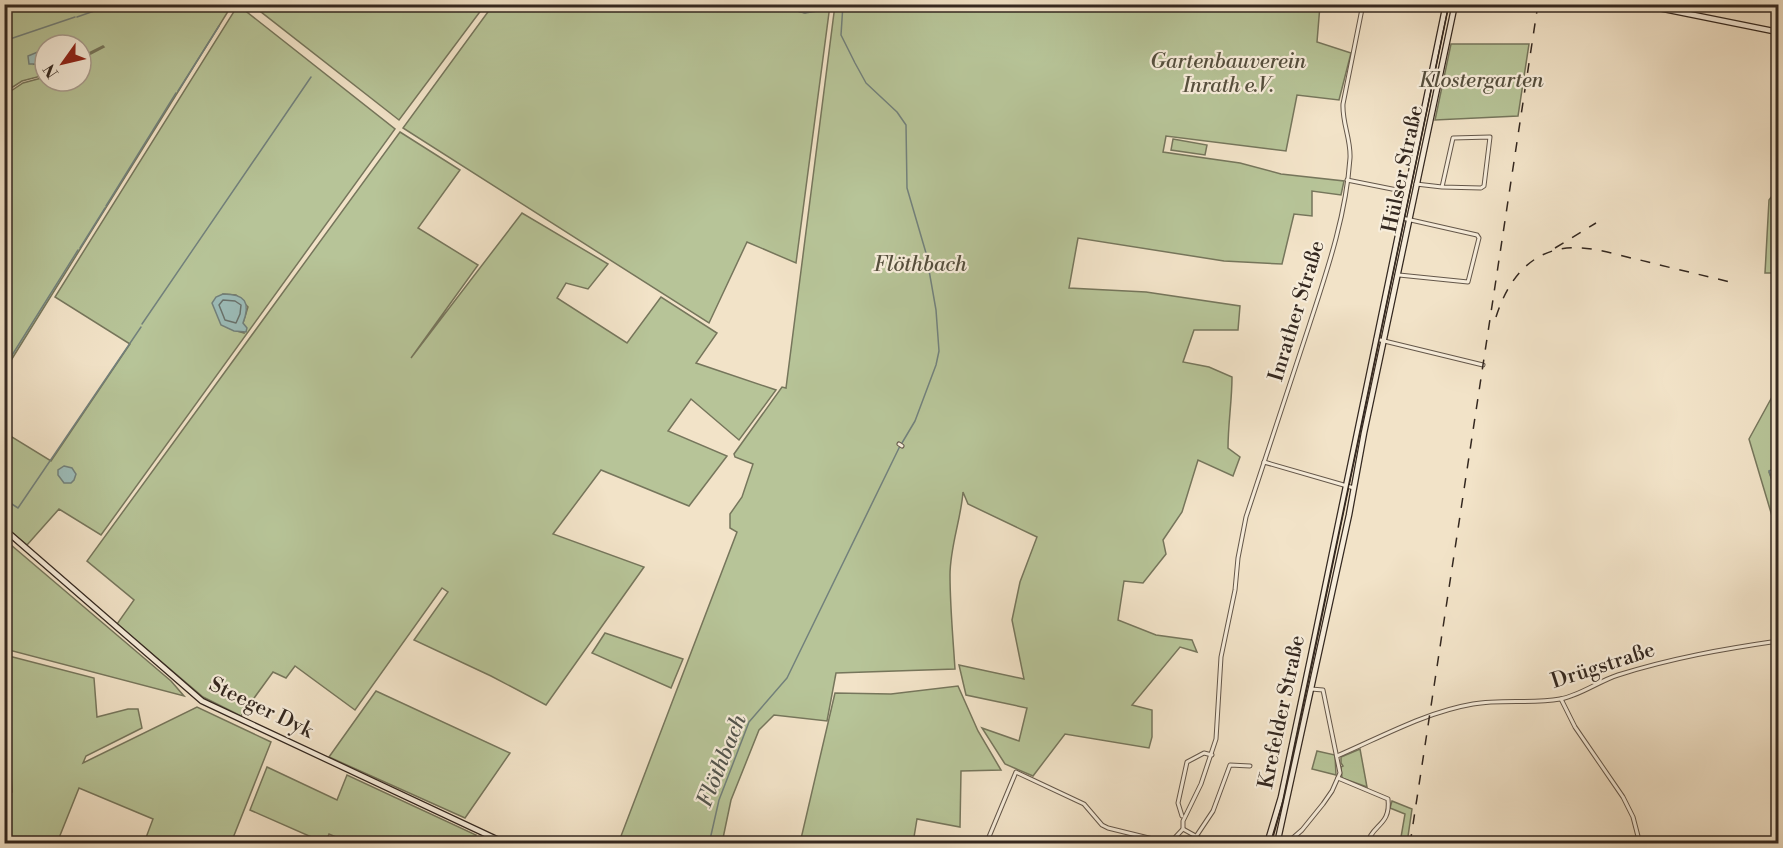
<svg xmlns="http://www.w3.org/2000/svg" width="1783" height="848" font-family="'Libre Bodoni',serif">
	<style>
		.green { fill: #b7c498; stroke: #76765c; stroke-width: 1.5; fill-rule: evenodd }
		.water { fill: #9cbdba; stroke: #72817c; stroke-width: 1.5 }
		.lines { fill: none; stroke-linecap: round; stroke-linejoin: round }
		.shore { stroke: #68726d; stroke-width: 1.5 }
		.stream { stroke: #72817c; stroke-width: 1.5 }
		.street-casing { stroke: #64574a; stroke-width: 5 }
		.secondary-casing { stroke: #342820; stroke-width: 7 }
		.street { stroke: #f7eddb; stroke-width: 3 }
		.secondary { stroke: #f7eddb; stroke-width: 4.5 }
		.tram { stroke: #342820; stroke-width: 1.5 }
		.rail { stroke: #342820; stroke-width: 1.5; stroke-dasharray: 10 10; stroke-linecap: butt }
		.labels { text-anchor: middle; dominant-baseline: central; stroke-width: 4.5; stroke-linejoin: round; paint-order: stroke }
		.park-label { font-size: 21px; font-style: italic; fill: #554f3e; stroke: #f7eddb }
		.street-label { font-size: 21px; fill: #342820; stroke: #f7eddb }
		.water-label { font-size: 22px; font-style: italic; fill: #53554e; stroke: #f7eddb }
	</style>
	<rect width="100%" height="100%" fill="#f2e3c8"/>
	<filter id="stains"><feTurbulence type="fractalNoise" baseFrequency=".00333" numOctaves="4"/><feColorMatrix values="0 0 0 0 .2 0 0 0 0 .09 0 0 0 0 .02 0 0 0 .5 -.17"/></filter>
	<radialGradient id="worn" r=".72"><stop offset=".6" stop-color="#630" stop-opacity="0"/><stop offset="1" stop-color="#630" stop-opacity=".3"/></radialGradient>
	<g class="green">
		<path d="M772 4 805 13 820 7 821 5H830L796 263 747 242 709 323 403 128 493 5Z"/>
		<path d="M5 5H232L5 370V95L23 83 45 77V81H81V59L104 47 103 46 81 57V45H45V53L40 51 34 64 45 61V75L22 81 5 92Z"/>
		<path d="M238 5 395 129 101 535 59 509 27 545 5 527 4 432 51 461 130 344 55 297ZM223 294 236 295 248 307 243 323 244 333C216 325 216 322 223 294Z"/>
		<path d="M252 5H485L399 120Z"/>
		<path d="M835 5H1320L1317 42 1351 53 1339 100 1297 95 1286 151 1166 136 1163 152 1240 163 1281 174 1344 181 1341 195 1312 191V216L1294 214 1282 264 1224 261 1078 238 1069 288 1146 292 1240 306 1238 330H1194L1183 362 1209 367 1232 377C1232 401 1228 424 1228 448L1240 457 1233 476 1198 460 1182 512 1163 540 1166 554 1143 583 1124 581 1118 620 1156 635 1192 640 1197 652 1180 647 1132 705 1152 710V737L1149 748 1065 734 1033 776 1005 764 982 728 1019 741 1027 708 966 695 959 665 1024 679 1012 620 1020 582 1037 537 968 504 963 492C961 519 950 547 950 575 950 606 953 638 955 669L836 673 827 721 774 715 759 730 731 800 722 843 618 844 737 532 730 528V514L742 497 753 464 735 457 734 454 782 387 786 388Z"/>
		<path d="M1451 44H1529L1518 116 1435 120Z"/>
		<path d="M400 132 460 170 418 228 478 265 411 358 522 213 608 264 588 289 566 283 557 298 627 343 661 297 717 333 696 363 776 390 739 440 691 399 668 431 727 456 689 506 601 470 553 534 644 567 546 705 491 676 414 640 448 592 442 588 355 710 295 666 286 678 273 672 241 716 203 697 117 624 134 600 87 561Z"/>
		<path d="M1173 139 1207 145 1205 155 1171 150Z"/>
		<path d="M1778 188V273H1765L1769 200Z"/>
		<path d="M1778 386V467L1769 472 1778 497V514L1772 516 1749 439Z"/>
		<path d="M4 539 171 681 184 696 5 649Z"/>
		<path d="M605 633 683 659 671 688 592 653Z"/>
		<path d="M5 655 94 678 97 717 128 709H138L142 728 86 756 83 763 197 707 271 742 231 843H144L153 819 79 788 57 843H5V796L12 792 9 740 5 741Z"/>
		<path d="M958 686 978 731 1001 770 961 771 960 827 917 819 913 843H800L835 693 891 694Z"/>
		<path d="M376 691 510 753 465 818 329 757Z"/>
		<path d="M1360 749 1367 787 1342 778 1341 767 1343 766 1341 763V757Z"/>
		<path d="M1317 751 1335 755 1336 775 1312 769Z"/>
		<path d="M267 767 337 800 347 775 476 835 471 843H350L329 834 326 842 328 843H325L250 810Z"/>
		<path d="M1392 801 1412 809 1407 843H1400L1405 814 1390 808Z"/>
	</g>
	<g class="water">
		<path d="M772 5 821 4V5L817 11 805 13Z"/>
		<path d="M40 51 45 53V61L38 64H29L28 56Z"/>
		<path d="M223 294C245 294 251 302 243 323L247 328 246 332 234 331 221 325 212 303 216 297Z"/>
		<path d="M64 466 72 468 76 474 74 480 71 483H64L58 475V470Z"/>
		<path d="M1778 467V497L1769 471Z"/>
	</g>
	<g class="lines">
		<path class="shore" d="M223 300 235 301 241 305 240 314 236 323 225 320 219 305Z"/>
		<g class="stream">
			<path d="M77 17 114 4"/>
			<path d="M4 41 75 17"/>
			<path d="M178 91 219 26"/>
			<path d="M106 206 176 93"/>
			<path d="M80 248 105 208"/>
			<path d="M142 324 311 77"/>
			<path d="M4 368 78 250"/>
			<path d="M4 499 18 508 141 327"/>
			<path d="M709 844 719 800 749 722 787 678 899 448 915 421 936 365 939 351 936 310 926 253 907 188 906 125 897 112 866 83 855 63 841 35 843 4"/>
		</g>
		<defs>
			<g id="street">
				<path d="M1775 31 1778 23"/>
				<path d="M1347 180 1407 192"/>
				<path d="M1416 184 1442 187 1481 188 1484 186 1490 137 1453 138 1442 187"/>
				<path d="M1399 275 1468 282 1479 238 1477 235 1402 218"/>
				<path d="M1376 339 1483 365"/>
				<path d="M899 444 902 446"/>
				<path d="M1264 462 1354 488"/>
				<path d="M1561 699 1575 727 1623 797 1633 817 1640 844"/>
				<path d="M1337 756C1381 737 1426 712 1473 704 1501 699 1531 704 1560 699 1579 696 1599 681 1618 675 1672 658 1723 649 1778 641"/>
				<path d="M1338 778 1388 799C1391 826 1372 824 1367 844"/>
				<path d="M1182 816 1178 803 1187 762 1204 753 1212 755"/>
				<path d="M1183 829 1210 844"/>
				<path d="M1197 835 1213 811 1230 765 1250 766"/>
				<path d="M926 839 947 844"/>
				<path d="M986 844 1016 772 1084 804 1102 825 1108 828 1169 843"/>
				<path d="M1169 844 1183 829V821L1201 784 1216 739 1221 657 1235 590 1238 558 1246 517C1267 453 1288 390 1309 326 1327 271 1346 216 1350 158 1351 139 1342 123 1343 104L1363 4"/>
				<path d="M1286 844 1302 830 1323 804 1332 791 1340 773 1323 690 1311 689"/>
			</g>
			<g id="secondary">
				<path d="M1455 5 1649 6 1778 32"/>
				<path d="M4 529 202 701 507 844"/>
				<path d="M1267 844 1281 797 1310 660 1446 4"/>
				<path d="M1277 844 1349 515 1364 433 1455 4"/>
			</g>
		</defs>
		<use href="#street" class="street-casing"/>
		<use href="#secondary" class="secondary-casing"/>
		<use href="#street" class="street"/>
		<use href="#secondary" class="secondary"/>
		<path class="tram" d="M1271 844 1282 805 1449 4"/>
		<g class="rail">
			<path d="M1555 248 1596 223"/>
			<path d="M1496 317C1509 276 1535 245 1581 248 1601 249 1621 256 1640 260 1671 268 1702 275 1734 283"/>
			<path d="M1410 844 1538 4"/>
		</g>
	</g>
	<g class="labels">
		<g class="park-label">
			<text x="1228" y="62">Gartenbauverein<tspan x="1228" dy="24">Inrath e.V.</tspan></text>
			<text x="1481" y="81">Klostergarten</text>
			<text x="920" y="265">Flöthbach</text>
		</g>
		<g class="street-label">
			<text transform="translate(1403 169) rotate(-78)">Hülser Straße</text>
			<text transform="translate(1297 311) rotate(-73)">Inrather Straße</text>
			<text transform="translate(1603 666) rotate(-18)">Drügstraße</text>
			<text transform="translate(261 708) rotate(26)">Steeger Dyk</text>
			<text transform="translate(1282 712) rotate(-78)">Krefelder Straße</text>
		</g>
		<g class="water-label">
			<text transform="translate(722 761) rotate(-68)">Flöthbach</text>
		</g>
	</g>
	<rect width="1783" height="848" fill="none" stroke="#f2e3c8" stroke-width="24"/>
	<rect x="6" y="6" width="1771" height="836" fill="none" stroke="#342820" stroke-width="3"/>
	<rect x="12" y="12" width="1759" height="824" fill="none" stroke="#342820" stroke-width="1.5"/>
	<g transform="translate(63 63) rotate(236)"><circle r="28" fill="#f7eddb" stroke="#a99e90" stroke-width="1.5"/>
	<path d="M0-4.5L10 22L0 15L-10 22Z" fill="#8f2418"/>
	<text y="-9" font-size="16" font-weight="bold" text-anchor="middle" fill="#342820">N</text>
	</g>
	<rect width="100%" height="100%" filter="url(#stains)"/>
	<rect width="100%" height="100%" fill="url(#worn)"/>
</svg>
